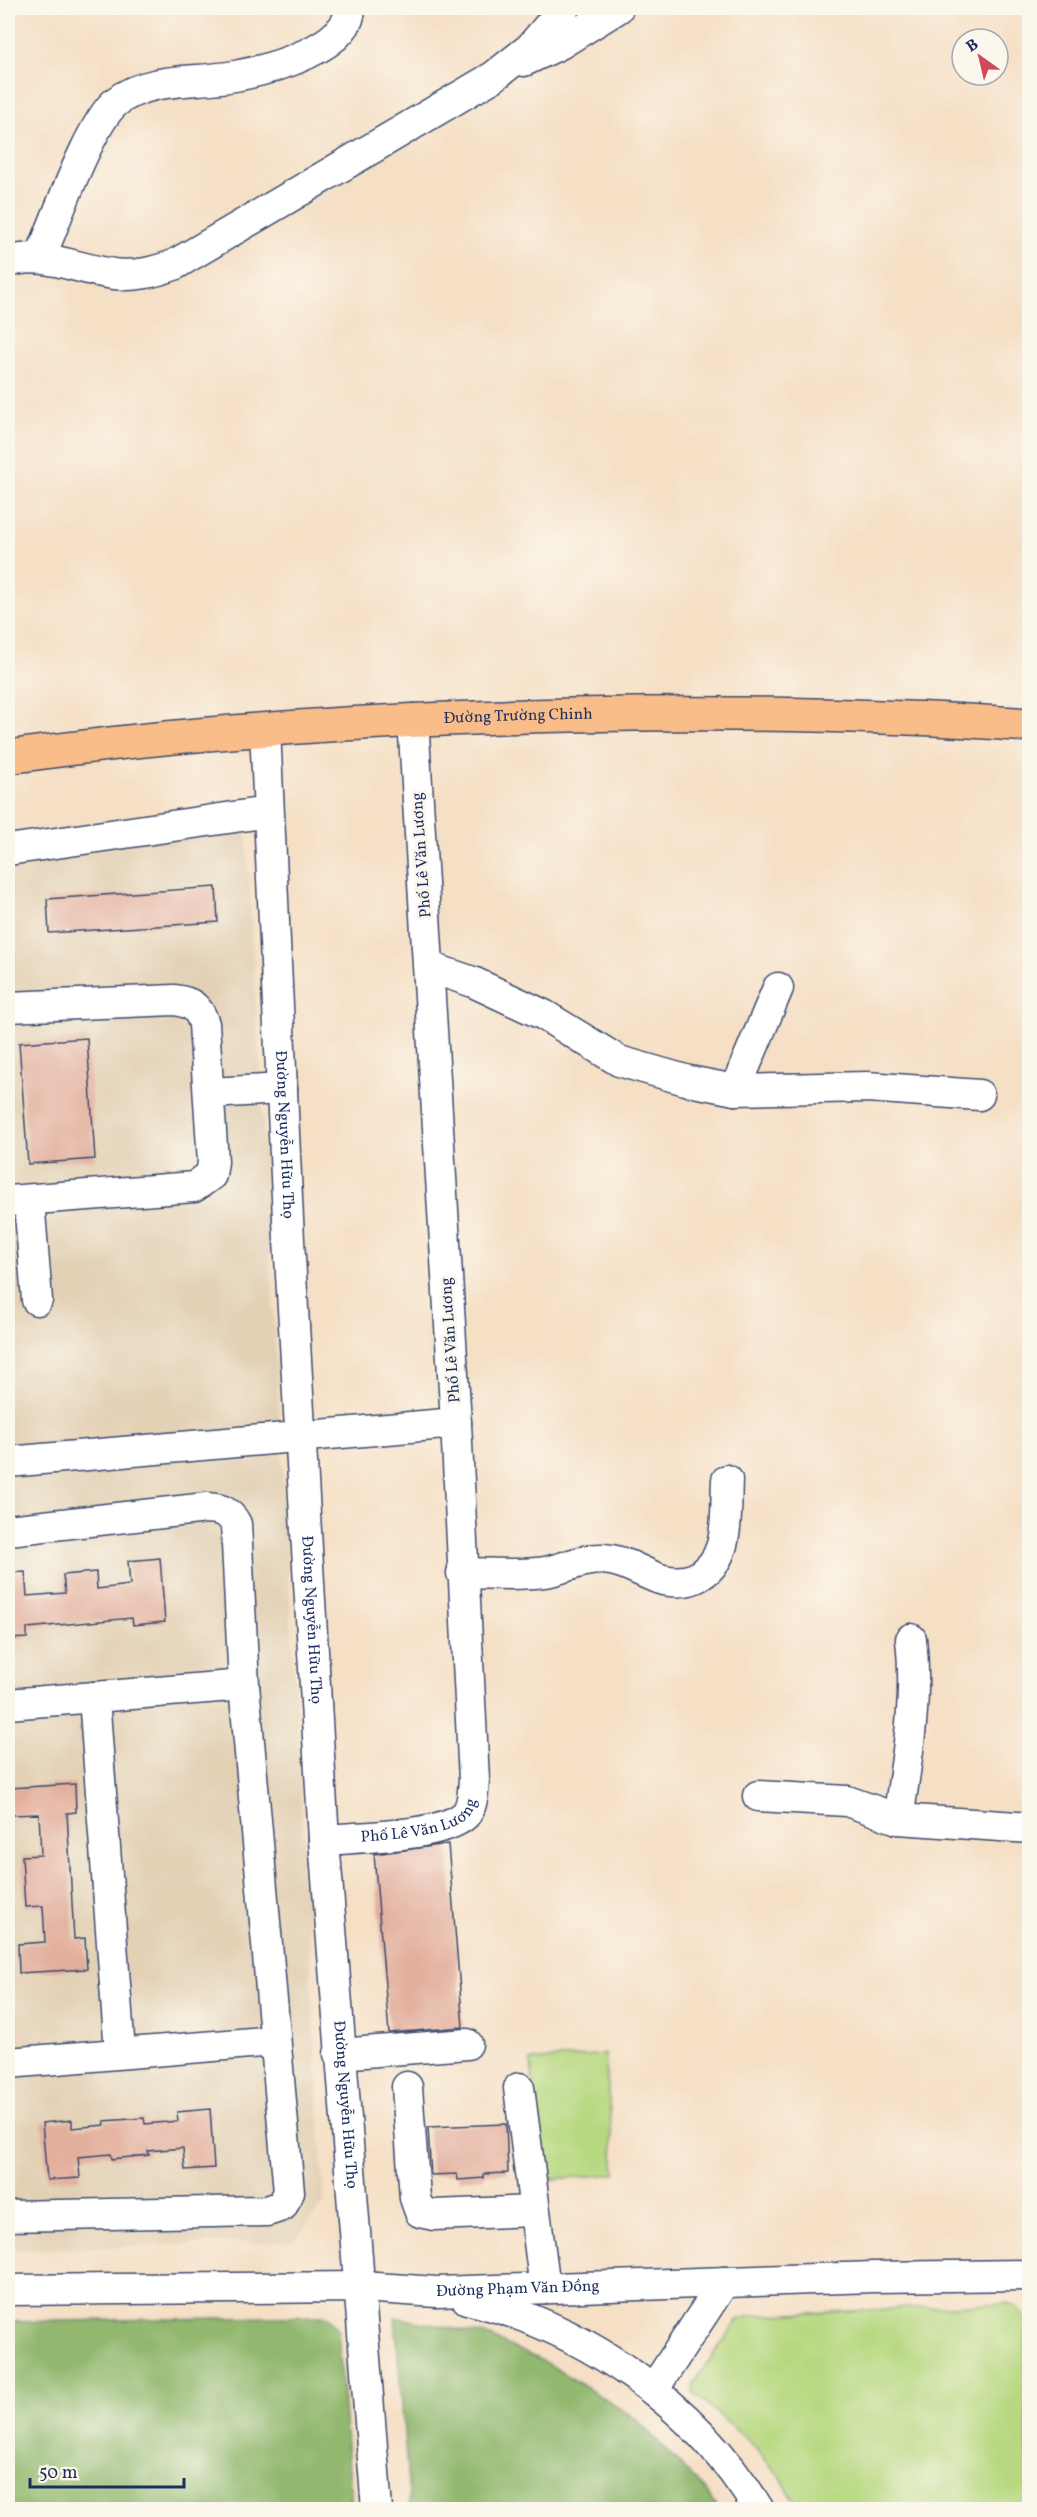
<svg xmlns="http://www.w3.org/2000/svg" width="1037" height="2517" font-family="Vollkorn,serif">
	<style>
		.built { fill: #e3d1b6 }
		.green { fill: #b7d880; stroke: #69846f; stroke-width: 1.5 }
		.forest { fill: #91b86e; stroke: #567466; stroke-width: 1.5 }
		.building { fill: #e3af9d }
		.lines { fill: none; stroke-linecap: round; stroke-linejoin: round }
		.minor-casing { stroke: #3c496d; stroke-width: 33 }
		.major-casing { stroke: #3c496d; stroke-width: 36 }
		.minor { stroke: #fff; stroke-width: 30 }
		.major { stroke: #f8bd89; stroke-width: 33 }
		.labels { text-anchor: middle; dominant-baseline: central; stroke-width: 6; stroke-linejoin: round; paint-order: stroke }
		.street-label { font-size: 16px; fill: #1b2f5e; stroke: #fbf7ec }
	</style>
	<rect width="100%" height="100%" fill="#fbf7ec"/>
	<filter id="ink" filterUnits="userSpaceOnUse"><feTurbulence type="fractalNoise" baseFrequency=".0167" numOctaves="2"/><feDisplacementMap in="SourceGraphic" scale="12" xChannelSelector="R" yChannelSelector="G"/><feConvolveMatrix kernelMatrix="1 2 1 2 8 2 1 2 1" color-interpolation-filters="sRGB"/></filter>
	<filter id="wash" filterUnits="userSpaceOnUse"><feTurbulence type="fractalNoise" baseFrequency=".008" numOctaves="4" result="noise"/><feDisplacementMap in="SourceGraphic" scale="24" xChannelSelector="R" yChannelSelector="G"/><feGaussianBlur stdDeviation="1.35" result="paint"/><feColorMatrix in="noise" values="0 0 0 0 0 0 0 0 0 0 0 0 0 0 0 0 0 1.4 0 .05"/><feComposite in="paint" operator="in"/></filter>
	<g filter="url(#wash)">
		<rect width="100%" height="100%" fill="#f5dfc5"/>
		<path class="built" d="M245 811 324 2203 294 2241 8 2250V840Z"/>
		<g class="green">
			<path d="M605 2054 615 2174 541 2180 531 2061Z"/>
			<path d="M1008 2303 1017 2307 1025 2319 1028 2509H799L781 2478 750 2442 693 2393 694 2382 738 2320 750 2316Z"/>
		</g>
		<g class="forest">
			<path d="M327 2316 338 2330 352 2509H8V2322Z"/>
			<path d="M395 2317 485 2335 547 2363 635 2418 706 2491 718 2509H410Z"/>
		</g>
		<g id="blocks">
			<g class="building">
				<path d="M216 887 218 922 49 933 47 899Z"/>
				<path d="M87 1038 95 1159 28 1164 19 1043Z"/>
				<path d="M160 1558 165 1622 133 1625 132 1618 27 1628V1638L8 1639V1573L25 1572 27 1596 65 1593 63 1575 96 1572 97 1589 130 1585 128 1561Z"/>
				<path d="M75 1784 76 1812 67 1813 74 1939 85 1938 87 1969 19 1973 18 1944 45 1942 43 1906 25 1907 22 1856 41 1855 39 1814 11 1815 10 1788Z"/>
				<path d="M448 1844 463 2027 389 2033 374 1854Z"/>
				<path d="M210 2109 214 2168 185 2170 183 2148 148 2151 149 2155 112 2159 111 2154 78 2157 80 2178 47 2180 42 2123 72 2120V2128L105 2125 104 2121 144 2118 145 2124 178 2121 177 2112Z"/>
				<path d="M506 2124 508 2173 484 2174V2178L458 2180 457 2174 431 2175 428 2127Z"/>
			</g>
		</g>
	</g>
	<g filter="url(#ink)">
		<use href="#blocks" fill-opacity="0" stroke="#3c496d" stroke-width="1.5"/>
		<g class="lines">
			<defs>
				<g id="minor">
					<path d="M524 61 560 44 618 8"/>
					<path d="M40 258C55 223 90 123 116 102 150 75 200 84 240 75 271 69 350 47 350 8"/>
					<path d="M8 262C43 250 78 270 114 274 135 277 154 272 174 265L493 77 530 48 564 8"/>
					<path id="s1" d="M265 729 289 1240 324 1840 377 2510"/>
					<path d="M8 850 268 812"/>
					<path d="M429 967 473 982 544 1015 619 1061 689 1081 735 1090 867 1087 979 1095"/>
					<path d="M8 1007 174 1000C191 1002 199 1007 204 1024L213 1162 211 1175 194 1187 8 1201"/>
					<path d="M735 1090 778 988"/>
					<path d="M210 1093 282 1089"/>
					<path d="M29 1200 37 1300"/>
					<path d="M8 1462 456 1423"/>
					<path d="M8 1530 207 1508C221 1509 229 1511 236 1524L244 1685 289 2192 282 2206 267 2211 8 2216"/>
					<path d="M462 1573C489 1573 518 1576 545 1572 564 1569 582 1558 603 1559 625 1560 643 1574 663 1580 673 1582 686 1582 695 1578 732 1561 725 1514 727 1480"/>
					<path d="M94 1697 120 2053"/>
					<path d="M8 1704 244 1685"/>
					<path d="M758 1796 847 1801 898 1819 1030 1828"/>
					<path d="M898 1819C907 1759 918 1700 911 1639"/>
					<path id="s2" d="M324 1840C356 1837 442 1837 465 1815 473 1807 473 1790 474 1780L456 1423 413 719"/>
					<path d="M339 2054 467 2044"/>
					<path d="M8 2063 275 2041"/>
					<path d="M407 2087 415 2198 420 2212 434 2215 534 2211"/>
					<path d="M519 2088 545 2288"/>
					<path id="s3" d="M8 2290 361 2287 437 2292 874 2277 1030 2275"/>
					<path d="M467 2299C586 2328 695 2404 759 2510"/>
					<path d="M653 2390 724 2282"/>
				</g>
				<g id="major">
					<path id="s4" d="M8 757C195 730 383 719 572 715 724 712 877 714 1030 725"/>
				</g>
			</defs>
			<use href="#minor" class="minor-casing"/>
			<use href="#major" class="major-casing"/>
			<use href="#minor" class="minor"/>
			<use href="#major" class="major"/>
		</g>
	</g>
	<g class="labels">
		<g class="street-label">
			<text stroke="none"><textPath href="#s4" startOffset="512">Đường Trường Chinh</textPath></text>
			<text transform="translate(422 855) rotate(-94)">Phố Lê Văn Lương</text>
			<text stroke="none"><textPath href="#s1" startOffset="406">Đường Nguyễn Hữu Thọ</textPath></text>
			<text transform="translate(451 1340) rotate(-94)">Phố Lê Văn Lương</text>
			<text stroke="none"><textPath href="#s1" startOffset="892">Đường Nguyễn Hữu Thọ</textPath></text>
			<text stroke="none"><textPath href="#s2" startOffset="100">Phố Lê Văn Lương</textPath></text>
			<text stroke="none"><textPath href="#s1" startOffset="1378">Đường Nguyễn Hữu Thọ</textPath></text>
			<text stroke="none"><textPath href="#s3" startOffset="510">Đường Phạm Văn Đồng</textPath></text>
		</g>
	</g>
	<rect width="1037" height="2517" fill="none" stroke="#fbf7ec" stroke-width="30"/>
	<g transform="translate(980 57) rotate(326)"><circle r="28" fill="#fbf7ec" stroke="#a1a7b3" stroke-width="1.5"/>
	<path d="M0-4.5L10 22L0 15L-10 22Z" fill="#d1495b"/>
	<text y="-9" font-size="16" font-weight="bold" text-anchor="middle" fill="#1b2f5e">B</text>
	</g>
	<path d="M30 2478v9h154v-9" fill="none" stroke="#1b2f5e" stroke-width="3"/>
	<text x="39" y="2478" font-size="18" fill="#1b2f5e" stroke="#fbf7ec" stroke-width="4.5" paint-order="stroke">50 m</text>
</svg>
